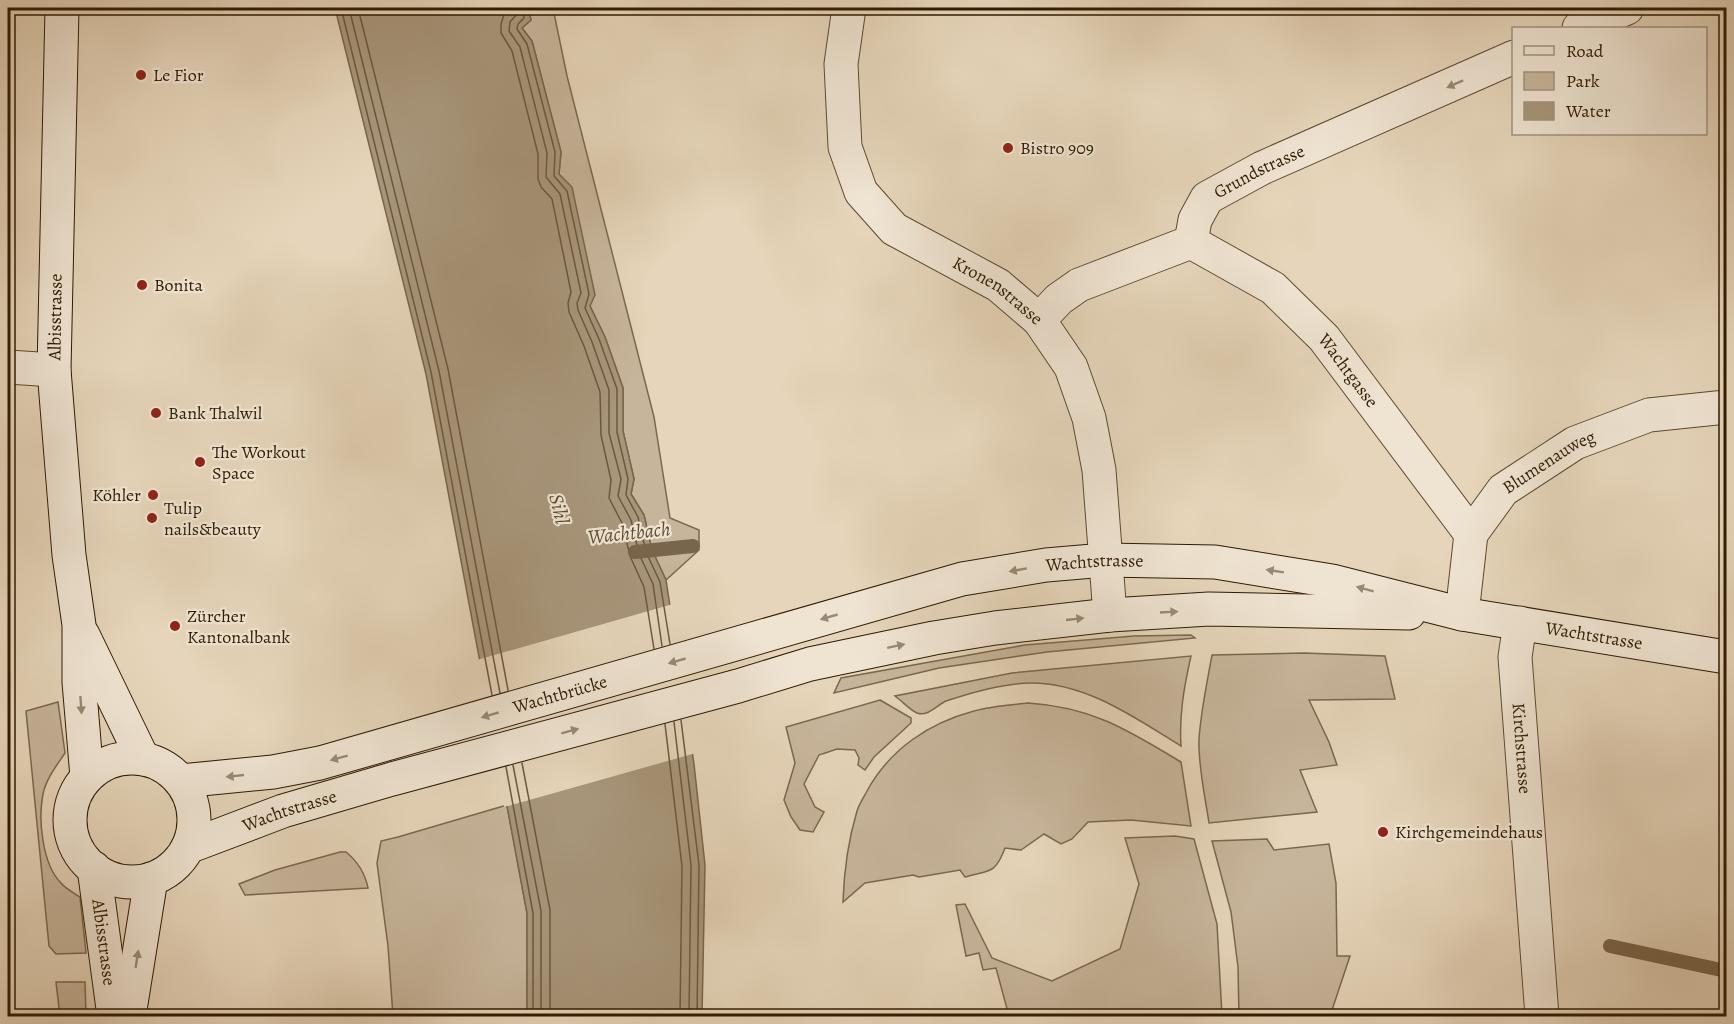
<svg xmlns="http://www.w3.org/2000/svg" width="1734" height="1024" font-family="Alegreya,serif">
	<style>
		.green { fill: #c7b59b; stroke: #7b684e; stroke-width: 1.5 }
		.water { fill: #a8967b; stroke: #78654b; stroke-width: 1.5 }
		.pier { fill: #e6d5ba }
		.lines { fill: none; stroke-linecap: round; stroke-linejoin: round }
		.shore { stroke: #6c583e; stroke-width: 1.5 }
		.stream { stroke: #78654b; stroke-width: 14 }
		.minor-casing { stroke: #5d4a30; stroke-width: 35 }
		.secondary-casing { stroke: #2f1b02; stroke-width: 35 }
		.minor { stroke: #efe4d2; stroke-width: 33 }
		.secondary { stroke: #efe4d2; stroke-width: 33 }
		.oneway { fill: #998a74 }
		.poi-dot { fill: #8f2418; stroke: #efe4d2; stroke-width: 2 }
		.labels { text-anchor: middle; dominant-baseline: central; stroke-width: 4.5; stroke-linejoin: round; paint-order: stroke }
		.poi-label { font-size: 18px; fill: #2f1b02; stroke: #efe4d2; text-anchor: start }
		.street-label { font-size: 18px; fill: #2f1b02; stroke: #efe4d2 }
		.water-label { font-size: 20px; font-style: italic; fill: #5f4c32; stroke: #efe4d2 }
	</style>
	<rect width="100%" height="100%" fill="#e6d5ba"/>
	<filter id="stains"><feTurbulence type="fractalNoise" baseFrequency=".00333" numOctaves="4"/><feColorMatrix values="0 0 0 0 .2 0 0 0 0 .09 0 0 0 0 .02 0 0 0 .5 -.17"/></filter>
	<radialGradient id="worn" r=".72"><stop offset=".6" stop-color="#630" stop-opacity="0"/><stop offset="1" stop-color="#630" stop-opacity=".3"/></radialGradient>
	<g class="green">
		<path d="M528 8H553L567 76 654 417 670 518 699 530V550L666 580 652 550 644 515 631 494 634 479 623 431V388L605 337 590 306 559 174 561 152 532 41 522 28 531 20Z"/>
		<path d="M1191 635 1195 638 1047 652 939 668 834 693 841 678 1025 645 1134 636Z"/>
		<path d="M1304 653 1385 656 1395 699 1309 700 1329 742 1337 765 1300 770 1317 812 1209 823C1205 796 1198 766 1199 739 1201 710 1207 683 1212 655Z"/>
		<path d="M1191 656C1184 687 1179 715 1181 746 1135 718 1087 683 1031 683 1005 683 970 693 946 701 937 705 928 717 917 713 910 710 902 701 895 696L1012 673Z"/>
		<path d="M880 700 911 718V723L874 757 865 770 858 765 859 758 855 750 837 749 819 755 804 784 815 807 824 812 813 832 800 830 791 817 784 800 795 763 786 727Z"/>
		<path d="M58 702 65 753C57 765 46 779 43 794 38 819 42 864 61 883 66 889 74 893 80 897L86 953 56 954 49 946 26 711Z"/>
		<path d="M1028 703C1092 707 1128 730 1181 762L1191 826 1131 820 1088 822 1072 839 1061 844 1044 834 1021 850 1005 848C995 875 989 870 965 877L960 870 919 877 913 875 865 883 843 902C844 871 848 841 857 811 859 804 864 797 867 791 890 749 929 723 974 711 991 706 1010 705 1028 703Z"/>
		<path d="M507 805 527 913V1016H393L388 946 377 863 381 841 398 837Z"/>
		<path d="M1175 836 1194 839 1217 924 1222 1016H1009L996 968 983 970 979 953 966 956 956 905 965 904 992 958 1052 981 1120 949 1139 884 1125 838Z"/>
		<path d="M1267 839 1274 850 1329 844 1336 883 1337 956H1350L1330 1016H1239L1238 967 1231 912 1212 841Z"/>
		<path d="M340 852H346C357 861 365 873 368 888L245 895 239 884 275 870Z"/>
		<path d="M56 982H85L86 1016H60Z"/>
	</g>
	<path class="water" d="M335 8H528L531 20 522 28 532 41 561 152 559 174 572 187 595 295 590 306 605 337 623 388V431L634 479 631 494 644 515 652 550 666 580 694 764 705 865 702 1016H527V913L426 374Z"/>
	<path class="pier" d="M673 604 696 753 504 807 477 660Z"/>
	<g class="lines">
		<g class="shore">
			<path d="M341 8 431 372 492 695"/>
			<path d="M349 8 439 371 500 693"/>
			<path d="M358 8 448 369 508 690"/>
			<path d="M506 8 501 24V33L512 51 538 154V179L541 187 552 199 571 292 568 303 569 312 584 346 600 392 601 435 611 480 609 498 622 523 630 556 644 587 654 649"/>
			<path d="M515 8 516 15 510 22 509 31 520 47 547 153 546 177 560 194 581 293 577 303 578 310 592 342 609 390V433L621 479 618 496 631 520 639 554 653 584 662 646"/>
			<path d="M523 8 524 18 518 24 517 29 527 44 555 152 554 176 567 191 589 294 585 308 599 339 617 389V432L628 479 626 495 638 517 646 552 660 582 670 644"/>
			<path d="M681 720 699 865 697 1016"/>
			<path d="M674 722 691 865 689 1016"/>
			<path d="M665 724 682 866 680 1016"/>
			<path d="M522 763 550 910V1016"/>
			<path d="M513 765 541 911V1016"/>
			<path d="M506 767 533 913V1016"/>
		</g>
		<g class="stream">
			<path d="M635 552 693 546"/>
			<path d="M1610 946 1726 971"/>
		</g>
		<defs>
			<g id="minor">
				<path id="s1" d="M849 8 841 64 845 147 861 192 894 229 998 285 1039 320 1071 367 1089 418 1099 470 1110 615"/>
				<path d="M1579 28 1627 8"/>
				<path id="s2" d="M1191 242 1273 288 1324 338 1471 534"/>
				<path id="s3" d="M1191 242 1195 220 1207 198 1262 168 1514 57"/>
				<path d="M1039 320 1059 299 1079 285 1191 242"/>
				<path d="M8 367 54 370"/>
				<path id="s4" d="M1462 614 1471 534 1503 490 1575 443 1649 415 1726 407"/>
				<path id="s5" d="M1520 623 1515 657 1542 1016"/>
			</g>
			<g id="secondary">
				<path d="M62 8 54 370 69 555 79 625V682L87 777"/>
				<path d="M83 635 143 759"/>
				<circle cx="132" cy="820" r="62"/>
				<path id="s6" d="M181 781 273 772 320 763 962 579 1046 565 1105 560 1215 562 1332 581 1462 614 1726 657"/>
				<path id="s7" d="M188 847 283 811 392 779 738 686 810 664 934 638 995 628 1110 615 1209 609 1409 613"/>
				<path id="s8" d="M94 868 114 1016"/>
				<path d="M129 1016 151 879"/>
			</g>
		</defs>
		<use href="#minor" class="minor-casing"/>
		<use href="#secondary" class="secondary-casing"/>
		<use href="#minor" class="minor"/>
		<use href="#secondary" class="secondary"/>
	</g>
	<defs><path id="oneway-solid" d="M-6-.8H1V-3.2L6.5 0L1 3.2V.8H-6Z" transform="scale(1.5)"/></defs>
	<g class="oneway">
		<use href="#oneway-solid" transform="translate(1455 84) rotate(156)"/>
		<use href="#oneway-solid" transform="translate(1018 570) rotate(170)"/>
		<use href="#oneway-solid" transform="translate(1275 571) rotate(-171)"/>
		<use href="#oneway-solid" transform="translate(1365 589) rotate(-165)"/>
		<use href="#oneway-solid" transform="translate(1169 612) rotate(-3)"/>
		<use href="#oneway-solid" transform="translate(829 617) rotate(164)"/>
		<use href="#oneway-solid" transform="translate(1075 619) rotate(-6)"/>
		<use href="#oneway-solid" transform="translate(896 646) rotate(-12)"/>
		<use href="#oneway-solid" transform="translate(677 661) rotate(164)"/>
		<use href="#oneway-solid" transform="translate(81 705) rotate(86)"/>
		<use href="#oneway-solid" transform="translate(490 715) rotate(164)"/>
		<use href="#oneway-solid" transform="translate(570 731) rotate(-15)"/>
		<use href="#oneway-solid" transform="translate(339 758) rotate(165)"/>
		<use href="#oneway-solid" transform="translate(235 776) rotate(174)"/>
		<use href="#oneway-solid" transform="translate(137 959) rotate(-81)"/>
	</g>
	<g class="poi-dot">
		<circle cx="141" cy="75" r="6"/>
		<circle cx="1008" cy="148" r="6"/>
		<circle cx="142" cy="285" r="6"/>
		<circle cx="156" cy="413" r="6"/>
		<circle cx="200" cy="462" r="6"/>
		<circle cx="153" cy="495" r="6"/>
		<circle cx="152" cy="518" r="6"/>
		<circle cx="175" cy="626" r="6"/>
		<circle cx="1383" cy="832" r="6"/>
	</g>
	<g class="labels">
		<g class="poi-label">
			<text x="153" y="75">Le Fior</text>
			<text x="1020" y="148">Bistro 909</text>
			<text x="154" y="285">Bonita</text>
			<text x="168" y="413">Bank Thalwil</text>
			<text x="212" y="452">The Workout<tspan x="212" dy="21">Space</tspan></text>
			<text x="141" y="495" text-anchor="end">Köhler</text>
			<text x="164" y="508">Tulip<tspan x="164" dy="21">nails&amp;beauty</tspan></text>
			<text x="187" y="616">Zürcher<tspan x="187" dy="21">Kantonalbank</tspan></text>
			<text x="1395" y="832">Kirchgemeindehaus</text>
		</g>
		<g class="street-label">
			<text stroke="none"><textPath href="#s3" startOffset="106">Grundstrasse</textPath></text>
			<text stroke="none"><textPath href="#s1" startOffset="358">Kronenstrasse</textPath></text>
			<text transform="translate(55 317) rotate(-89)">Albisstrasse</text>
			<text stroke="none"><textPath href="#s2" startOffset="206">Wachtgasse</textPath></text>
			<text stroke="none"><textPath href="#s4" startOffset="189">Blumenauweg</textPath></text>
			<text stroke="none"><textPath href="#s6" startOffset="942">Wachtstrasse</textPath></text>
			<text stroke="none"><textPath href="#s6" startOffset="1449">Wachtstrasse</textPath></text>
			<text stroke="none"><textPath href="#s6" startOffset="390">Wachtbrücke</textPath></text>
			<text stroke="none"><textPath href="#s5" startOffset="126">Kirchstrasse</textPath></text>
			<text stroke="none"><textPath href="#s7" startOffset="108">Wachtstrasse</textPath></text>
			<text stroke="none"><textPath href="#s8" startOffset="75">Albisstrasse</textPath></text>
		</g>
		<g class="water-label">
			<text transform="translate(559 509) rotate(77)">Sihl</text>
			<text transform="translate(629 533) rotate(-6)">Wachtbach</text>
		</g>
	</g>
	<rect width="1734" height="1024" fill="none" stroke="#e6d5ba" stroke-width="30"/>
	<rect x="9" y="9" width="1716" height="1006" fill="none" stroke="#2f1b02" stroke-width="3"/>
	<rect x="15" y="15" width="1704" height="994" fill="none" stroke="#2f1b02" stroke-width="1.5"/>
	<rect x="1512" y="27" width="195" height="108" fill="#efe4d2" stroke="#a2947f" stroke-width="1.5"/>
	<rect x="1524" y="46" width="30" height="9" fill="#efe4d2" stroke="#a2947f" stroke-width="1.5"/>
	<text x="1566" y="57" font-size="18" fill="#2f1b02">Road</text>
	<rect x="1524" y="72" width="30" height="18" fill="#c7b59b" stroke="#a2947f" stroke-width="1.5"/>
	<text x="1566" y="87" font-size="18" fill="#2f1b02">Park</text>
	<rect x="1524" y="102" width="30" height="18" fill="#a8967b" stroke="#a2947f" stroke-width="1.5"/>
	<text x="1566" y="117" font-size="18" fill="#2f1b02">Water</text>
	<rect width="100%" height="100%" filter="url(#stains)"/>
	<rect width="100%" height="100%" fill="url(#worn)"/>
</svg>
